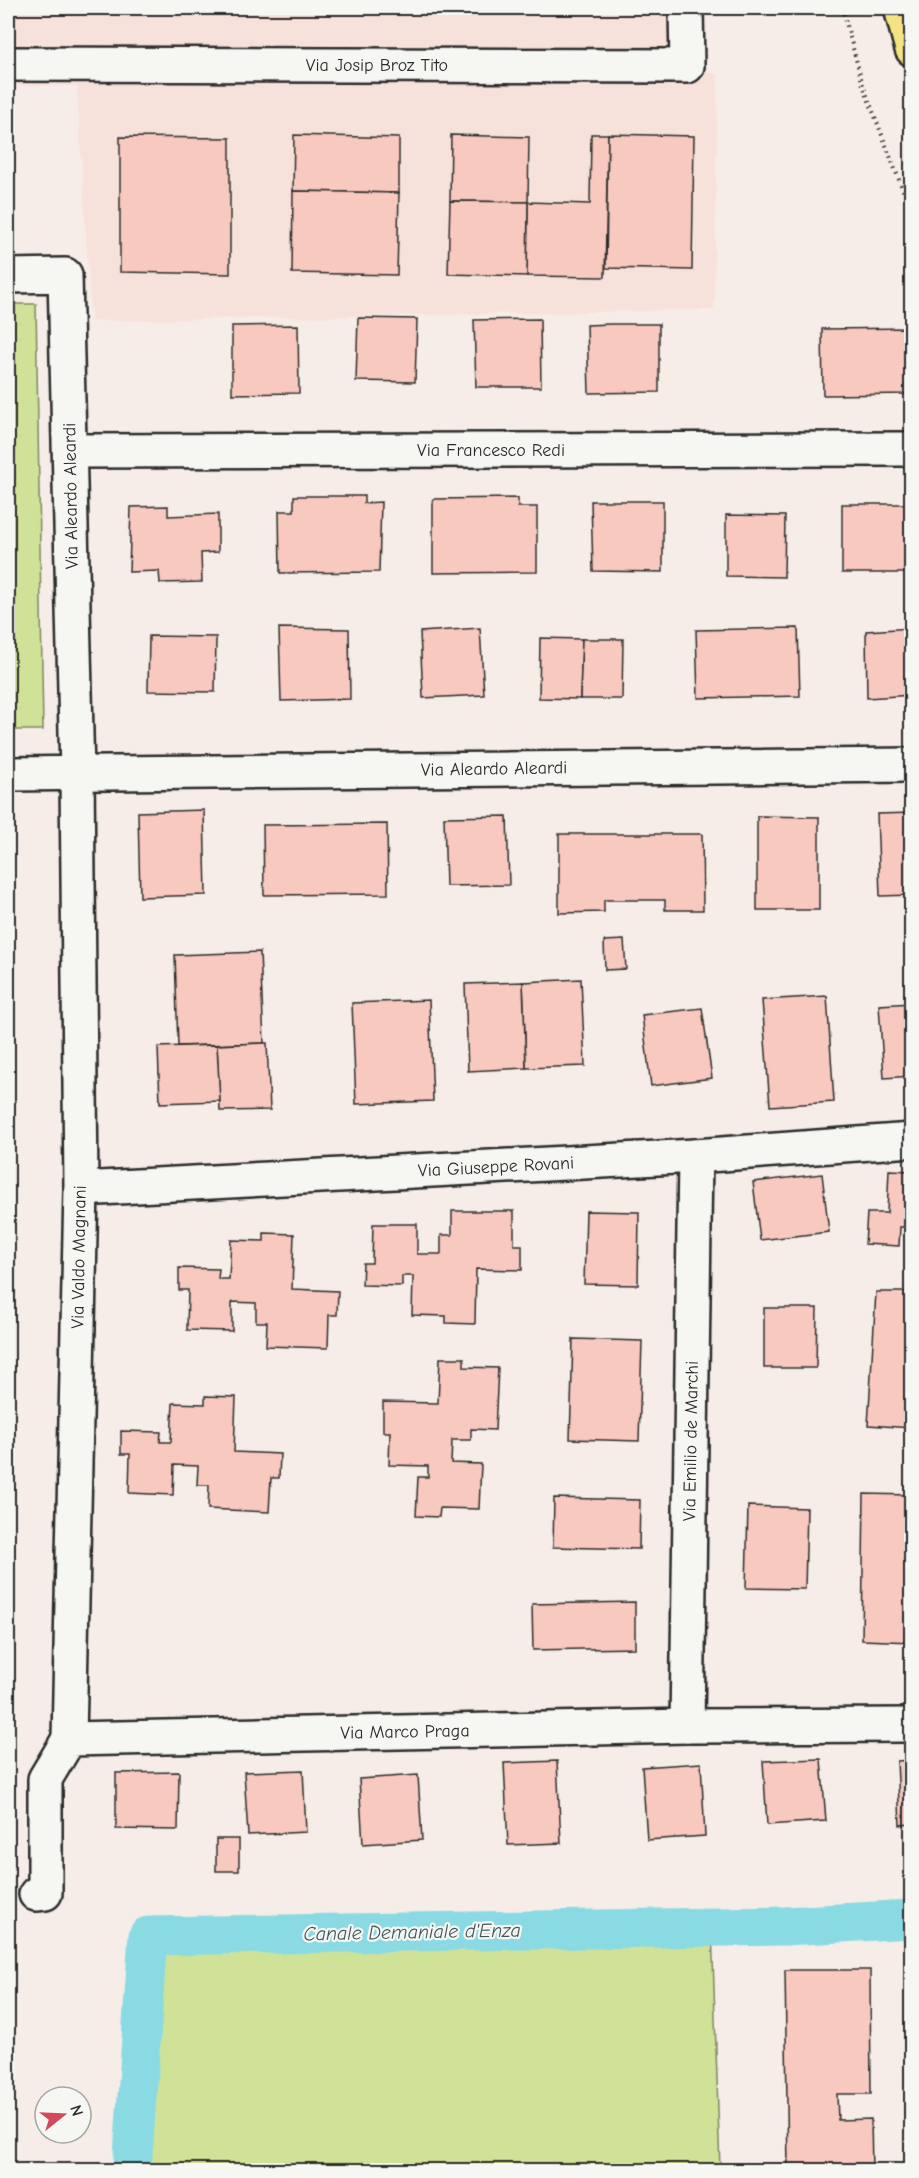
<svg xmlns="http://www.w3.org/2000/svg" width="919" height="2178" font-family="'Comic Neue',sans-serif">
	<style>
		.built { fill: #f7e2db }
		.green { fill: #d0e297; stroke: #7e8661; stroke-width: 1.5 }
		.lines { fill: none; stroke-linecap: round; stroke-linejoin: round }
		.canal { stroke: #89dae3; stroke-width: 39 }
		.building { fill: #f8c9be; stroke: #2b2b2b; stroke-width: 1.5 }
		.minor-casing { stroke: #2b2b2b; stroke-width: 38 }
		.major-casing { stroke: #2b2b2b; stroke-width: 38 }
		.path { stroke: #2b2b2b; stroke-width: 4; stroke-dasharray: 1.5 4.5; stroke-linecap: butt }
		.minor { stroke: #f6f6f2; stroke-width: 33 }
		.major { stroke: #f4e382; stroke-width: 33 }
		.labels { text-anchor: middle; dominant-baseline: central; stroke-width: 4.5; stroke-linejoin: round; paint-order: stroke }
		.street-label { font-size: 18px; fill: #2b2b2b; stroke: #f6f6f2 }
		.water-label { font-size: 20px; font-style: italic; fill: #425759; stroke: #f6f6f2 }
	</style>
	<rect width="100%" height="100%" fill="#f6ede8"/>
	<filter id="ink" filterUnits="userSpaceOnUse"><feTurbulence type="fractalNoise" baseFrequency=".0167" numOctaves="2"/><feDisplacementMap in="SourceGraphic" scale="12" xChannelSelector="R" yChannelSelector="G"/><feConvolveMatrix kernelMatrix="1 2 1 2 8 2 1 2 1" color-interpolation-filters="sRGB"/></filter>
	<g filter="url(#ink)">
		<path class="built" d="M8 8H686L687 66 718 74 714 310 91 321 77 86 8 85Z"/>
		<g class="green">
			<path d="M8 304H36L43 730H8Z"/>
			<path d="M712 1927 720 2170H132L148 1936Z"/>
		</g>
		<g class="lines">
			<path class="canal" d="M132 2170 148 1936 784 1926 912 1919"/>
		</g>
		<g class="building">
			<path d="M591 134H608L605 277 527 276 528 202 590 204Z"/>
			<path d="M608 134 694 136 692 270 606 268Z"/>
			<path d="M294 135 399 138V193L293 191Z"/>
			<path d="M451 135 529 137 528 202 450 201Z"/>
			<path d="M120 137 230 138V274L120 272Z"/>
			<path d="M293 191 399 193 397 275 292 273Z"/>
			<path d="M450 201 528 202 527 276 448 274Z"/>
			<path d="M358 318 417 319 415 382 356 381Z"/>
			<path d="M540 319 541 387H476L474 320Z"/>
			<path d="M610 324H659V392L589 393 587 325Z"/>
			<path d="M298 325 299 393 232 394V326Z"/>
			<path d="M912 328V394L823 395 822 329Z"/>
			<path d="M294 496H364V503L381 502 379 572 280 573 279 511H294Z"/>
			<path d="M518 498V507H537V572L433 573V499Z"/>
			<path d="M591 501H663V572L593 571Z"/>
			<rect x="842" y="504" width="70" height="69"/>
			<path d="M168 506V516L218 514V552L201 553 202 582 160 583 159 571 129 572 131 507Z"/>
			<path d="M726 515 785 516 784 577 726 576Z"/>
			<path d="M279 628 349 629 350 699 281 701Z"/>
			<path d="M480 628 484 695 423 698 420 632Z"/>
			<path d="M798 628 800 696 698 698 696 630Z"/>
			<path d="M912 628V695L867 698 866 631Z"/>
			<path d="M149 636 216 637 215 692 148 691Z"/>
			<path d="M540 638 582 639 580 699 539 698Z"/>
			<path d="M582 639H623L622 699H580Z"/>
			<path d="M204 810 206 895 140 897 138 812Z"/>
			<path d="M912 813V895L880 896 877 814Z"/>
			<path d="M507 816 509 885 446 886 444 817Z"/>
			<path d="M757 816 819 817V910H757Z"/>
			<path d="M8 818H10L9 888H8Z"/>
			<path d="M387 824 388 894 264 895 263 825Z"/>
			<path d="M559 834H702L703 910H665V900H604V912L559 913Z"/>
			<path d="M624 940 626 969 605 970 604 941Z"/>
			<path d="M260 952 264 1043 178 1046 175 955Z"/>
			<path d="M581 979 585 1066 526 1068 523 982Z"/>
			<path d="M523 982 526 1068 468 1071 465 984Z"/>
			<path d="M827 996 834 1102 770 1106 762 1000Z"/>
			<path d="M429 1000 433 1101 356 1104 352 1003Z"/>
			<path d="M912 1003V1076L884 1078 879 1005Z"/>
			<path d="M702 1008 712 1078 651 1086 642 1015Z"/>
			<path d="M264 1043H267L270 1110 220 1111 217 1045Z"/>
			<path d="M217 1045 220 1101 160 1103 158 1047Z"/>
			<path d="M889 1170 912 1171V1227H900L899 1246 865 1244 867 1213H887Z"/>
			<path d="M822 1174 829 1232 760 1240 753 1182Z"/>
			<path d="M452 1211H514V1245H522V1270L476 1269 475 1324 446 1323V1316L412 1315 413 1276H402V1286L362 1285 363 1263H372L373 1224H417V1254H441V1235H452Z"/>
			<path d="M586 1211 639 1212 638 1285 584 1284Z"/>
			<path d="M264 1233 294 1234 292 1289 338 1291 337 1315H329L328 1348 266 1346 267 1322H256V1303L232 1302V1331L187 1330 188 1290H179V1268L219 1269 218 1279H229L231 1240 264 1241Z"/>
			<path d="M876 1292H912V1428L868 1425Z"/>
			<path d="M764 1308H817L816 1368H764Z"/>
			<path d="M573 1339 642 1341 639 1441 570 1439Z"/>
			<path d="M440 1358H464V1367L498 1368 495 1430 471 1429V1440H452L451 1463 481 1464 479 1509 440 1508 439 1517 416 1516 418 1477H428V1466L389 1465 390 1432H383V1402L438 1403Z"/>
			<path d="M205 1396 236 1397 234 1452 280 1454 279 1478H271L269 1512 208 1509 209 1485H197L198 1466 174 1465 173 1495 129 1493 130 1454H121V1431L161 1432 160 1442H171L173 1403 205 1404Z"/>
			<path d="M864 1494 912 1495V1642L862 1640Z"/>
			<path d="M554 1498 640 1500 639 1549 553 1547Z"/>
			<path d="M748 1506 807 1508 805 1589 746 1588Z"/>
			<path d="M635 1602V1648L533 1650 532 1604Z"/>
			<path d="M821 1759 826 1821 767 1825 763 1761Z"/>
			<path d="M912 1760V1824L900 1825 897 1761Z"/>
			<path d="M557 1761 561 1843 508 1845 504 1763Z"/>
			<path d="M701 1763 705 1836 647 1840 642 1767Z"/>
			<path d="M303 1770 306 1832 248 1835 244 1772Z"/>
			<path d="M179 1772 178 1830 116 1829V1773Z"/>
			<path d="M418 1775 422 1840 363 1844 359 1779Z"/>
			<rect x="216" y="1839" width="23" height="32"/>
			<path d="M785 1970H870L871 2094H837L838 2120 871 2119 872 2170H788Z"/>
		</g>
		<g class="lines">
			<defs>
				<g id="minor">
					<path d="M8 64 687 66 686 8"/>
					<path d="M8 276 65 275 77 774 81 1189 69 1739"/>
					<path d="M70 451 912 449"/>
					<path d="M8 774 912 765"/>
					<path d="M81 1189 695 1156 912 1140"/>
					<path d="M687 1726 695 1156"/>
					<path d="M36 1894 45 1893V1779L69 1739 687 1726 912 1725"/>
				</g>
				<path id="major" d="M901 8 912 49"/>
			</defs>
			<use href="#minor" class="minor-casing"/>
			<use href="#major" class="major-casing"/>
			<path class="path" d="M842 8 863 85 912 214"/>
			<use href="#minor" class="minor"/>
			<use href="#major" class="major"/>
		</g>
	</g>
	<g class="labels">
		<g class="street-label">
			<text x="377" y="65">Via Josip Broz Tito</text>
			<text x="491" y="450">Via Francesco Redi</text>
			<text transform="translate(71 496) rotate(-91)">Via Aleardo Aleardi</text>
			<text transform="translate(494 769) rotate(-1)">Via Aleardo Aleardi</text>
			<text transform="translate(496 1167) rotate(-3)">Via Giuseppe Rovani</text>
			<text transform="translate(79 1257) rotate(-89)">Via Valdo Magnani</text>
			<text transform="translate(691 1441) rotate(-89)">Via Emilio de Marchi</text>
			<text transform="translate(405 1732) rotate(-1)">Via Marco Praga</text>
		</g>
		<g class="water-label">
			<text transform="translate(412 1932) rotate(-1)">Canale Demaniale d'Enza</text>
		</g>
	</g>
	<rect width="919" height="2178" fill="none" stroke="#f6f6f2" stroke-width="30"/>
	<rect x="15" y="15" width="889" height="2148" fill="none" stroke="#2b2b2b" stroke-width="2" filter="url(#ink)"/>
	<g transform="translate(63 2115) rotate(72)"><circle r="28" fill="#f6f6f2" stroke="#a5a5a2" stroke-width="1.5"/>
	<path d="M0-4.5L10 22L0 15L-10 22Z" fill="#d1495b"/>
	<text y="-9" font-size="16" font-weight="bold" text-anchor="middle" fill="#2b2b2b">N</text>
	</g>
</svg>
